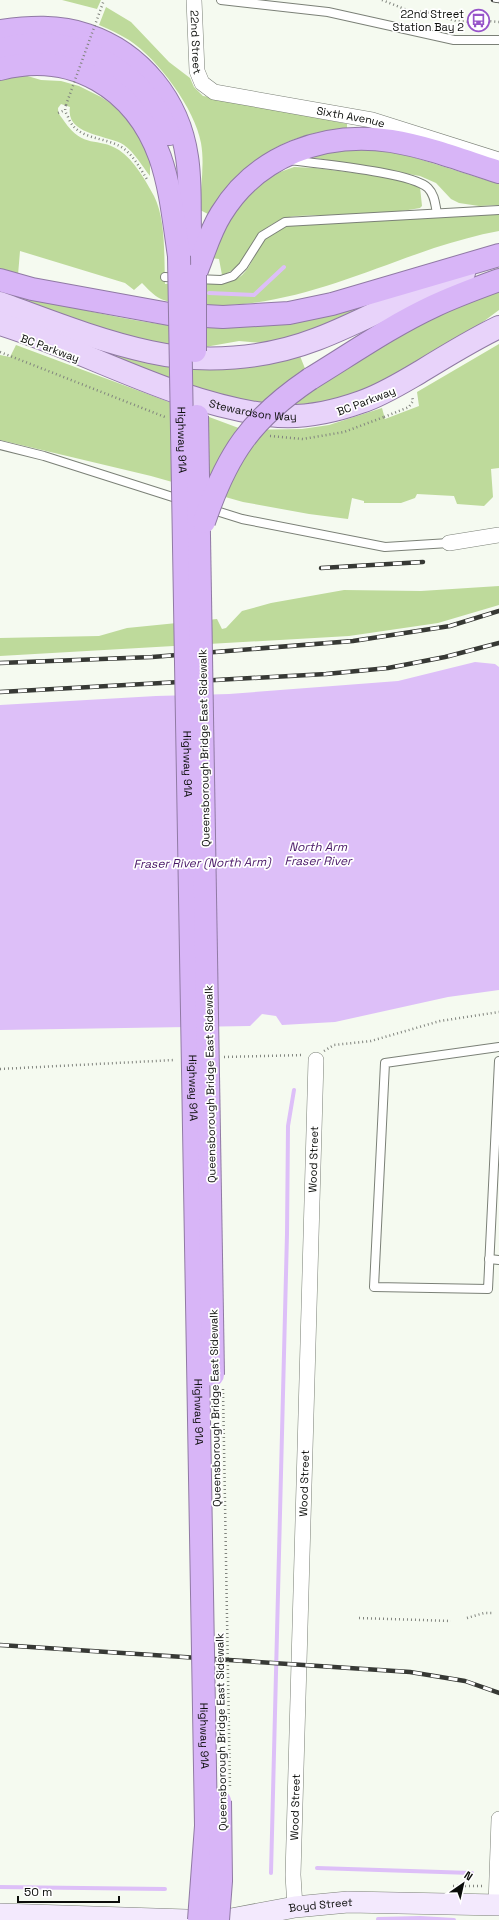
<svg xmlns="http://www.w3.org/2000/svg" width="499" height="1920" font-family="'Space Grotesk',sans-serif">
	<style>
		.green { fill: #beda9b }
		.water { fill: #ddbff8 }
		.lines { fill: none; stroke-linecap: round; stroke-linejoin: round }
		.stream { stroke: #ddbff8; stroke-width: 4 }
		.service-casing { stroke: #7b8077; stroke-width: 10 }
		.minor-casing { stroke: #7b8077; stroke-width: 16 }
		.secondary-casing { stroke: #7b8077; stroke-width: 22 }
		.primary-casing { stroke: #907aa4; stroke-width: 24 }
		.motorway-casing { stroke: #907aa4; stroke-width: 24 }
		.path { stroke: #81847e; stroke-width: 2.5; stroke-dasharray: 1 3; stroke-linecap: butt }
		.service { stroke: #fff; stroke-width: 8 }
		.minor { stroke: #fff; stroke-width: 15 }
		.secondary { stroke: #f3e9fd; stroke-width: 21 }
		.primary { stroke: #e8d3fa; stroke-width: 22 }
		.motorway { stroke: #d8b5f7; stroke-width: 22 }
		.rail-casing { stroke: #373935; stroke-width: 4.5 }
		.rail { stroke: #fff; stroke-width: 3; stroke-dasharray: 9; stroke-linecap: butt }
		.motorway-bridge-casing { stroke: #907aa4; stroke-width: 24; stroke-linecap: butt }
		.path-bridge { stroke: #81847e; stroke-width: 2.5; stroke-dasharray: 1 3; stroke-linecap: butt }
		.motorway-bridge { stroke: #d8b5f7; stroke-width: 22 }
		.labels { text-anchor: middle; dominant-baseline: central; stroke-width: 3.5; stroke-linejoin: round; paint-order: stroke }
		.poi-label { font-size: 11px; fill: #0b0d0a; stroke: #fff; text-anchor: end }
		.street-label { font-size: 11px; fill: #0b0d0a; stroke: #fff }
		.water-label { font-size: 12px; font-style: italic; fill: #481667; stroke: #fff }
	</style>
	<rect width="100%" height="100%" fill="#f5faf0"/>
	<g class="green">
		<path d="M62 0H101L97 9Z"/>
		<path d="M106 7 131 22 169 62 190 78 194 87 203 96 247 102 347 124V128C315 131 281 140 256 161 238 176 224 197 208 214L200 210C200 188 205 166 201 143 195 109 158 59 129 40 119 34 109 29 99 25Z"/>
		<path d="M24 75 41 80 61 81 79 86 101 97 113 105 130 121 150 154V176C142 166 135 153 124 145 110 135 65 136 70 107L61 104 58 108C58 115 61 116 64 121 84 150 97 136 119 150 134 160 146 181 154 196 166 219 164 259 165 284 183 283 222 286 236 279 250 273 255 251 264 239 270 232 280 229 288 225L499 213V231C477 235 456 241 434 248 355 275 276 313 190 304 181 303 169 303 161 299 153 295 148 289 142 283L134 290 125 283 20 251 18 275 0 269V79Z"/>
		<path d="M365 149 403 154 499 184V205L479 206 459 203 451 199 436 183 420 176 310 157 334 150Z"/>
		<path d="M294 167 315 168 404 179 420 187 422 206 420 208C389 214 357 214 326 215 312 216 293 214 280 220 272 224 263 229 258 236 243 253 246 267 222 275L219 259 211 258C223 230 241 194 268 177 276 173 286 170 294 167Z"/>
		<path d="M0 289C81 309 167 335 252 326 293 322 334 309 374 299L358 311 288 339 263 343 239 341 205 347 166 346 117 334 0 293Z"/>
		<path d="M499 290V310L464 336 388 380 328 405H257L186 387 0 311 78 339 300 356 306 371 382 345 440 313Z"/>
		<path d="M499 344V468L491 469 493 497 484 506 457 504 454 496 417 494 415 498 401 503H364V501L352 498 348 519 309 514 243 502 151 476 0 440V355L10 357 16 345 244 430 302 429 329 425 382 408 385 419 419 406 417 392Z"/>
		<path d="M499 586V605L438 623 349 636 0 656V638L99 636 127 628 217 619 222 629 226 628 242 611 271 603 344 590 421 591Z"/>
	</g>
	<path class="water" d="M475 662 495 664 499 667V990L448 997 335 1022 282 1025 276 1016 262 1014 250 1026 0 1030V705L156 696 229 694 398 681Z"/>
	<g class="lines">
		<g class="stream">
			<path d="M209 293 254 295 284 267"/>
			<path d="M317 1868 472 1873"/>
			<path d="M271 1873 287 1234 288 1126 294 1090"/>
			<path d="M0 1887 165 1889"/>
			<path d="M378 1919 420 1918 454 1920"/>
		</g>
		<defs>
			<g id="service">
				<path d="M221 0 328 12 454 40H499"/>
				<path d="M290 160C317 164 412 172 428 188 435 195 435 204 437 213"/>
				<path d="M165 277 179 278"/>
				<path d="M196 279 221 280 233 276 243 266 262 236 285 222 499 210"/>
				<path d="M0 445 44 456 182 500"/>
				<path d="M210 509 242 519 385 547 449 543"/>
				<path d="M499 1047 385 1063 374 1287 488 1289 499 1061"/>
				<path d="M489 1259 499 1260"/>
			</g>
			<g id="minor">
				<path id="s1" d="M194 0 197 71 202 83 214 92 372 120 499 160"/>
				<path d="M449 543 499 535"/>
				<path d="M496 1905 499 1819"/>
				<path id="s2" d="M295 1907 293 1875 316 1060"/>
			</g>
			<g id="secondary">
				<path id="s3" d="M0 1914 187 1920 231 1919 295 1907 348 1902 499 1905"/>
			</g>
			<g id="primary">
				<path d="M0 303C49 321 99 341 150 352 204 364 265 359 317 339 367 320 413 292 464 273"/>
				<path id="s4" d="M0 324C90 352 174 403 269 415 299 419 333 412 361 402 382 395 401 383 420 372 446 356 472 340 499 327"/>
			</g>
			<g id="motorway">
				<path d="M0 31C28 27 59 25 87 35 141 53 179 101 187 157 193 195 186 234 194 272"/>
				<path d="M0 49C12 47 24 44 37 44 95 43 147 82 169 134"/>
				<path d="M0 69C72 50 135 88 160 157 171 189 174 223 179 256"/>
				<path d="M195 275C204 254 209 233 221 214 257 155 325 131 391 141 428 147 464 161 499 172"/>
				<path d="M0 280 32 289 169 314 223 317 289 313 332 304 499 255"/>
				<path d="M310 379C351 354 391 326 434 306 455 296 477 288 499 280"/>
			</g>
		</defs>
		<use href="#service" class="service-casing"/>
		<use href="#minor" class="minor-casing"/>
		<use href="#secondary" class="secondary-casing"/>
		<use href="#primary" class="primary-casing"/>
		<use href="#motorway" class="motorway-casing"/>
		<g class="path">
			<path d="M382 0 407 10 430 13 456 21 470 22 477 20 499 22"/>
			<path d="M66 105C64 110 66 113 68 117 77 141 105 136 123 148 134 156 141 170 148 181"/>
			<path d="M58 113 65 110"/>
			<path d="M0 352 165 417"/>
			<path d="M384 417 409 407 413 401 412 396"/>
			<path d="M324 1051 334 1045 371 1041 440 1021 499 1012"/>
			<path d="M224 1057 303 1055"/>
			<path d="M0 1069 175 1060"/>
			<path d="M359 1618 451 1621"/>
			<path d="M467 1618 484 1613H492"/>
			<path d="M453 1886H483"/>
		</g>
		<use href="#service" class="service"/>
		<use href="#minor" class="minor"/>
		<use href="#secondary" class="secondary"/>
		<use href="#primary" class="primary"/>
		<use href="#motorway" class="motorway"/>
		<defs>
			<g id="rail">
				<path d="M493 0 499 1"/>
				<path d="M321 568 423 562"/>
				<path d="M0 663 152 657 353 641 450 626 499 611"/>
				<path d="M0 692 326 674 388 668 445 657 499 643"/>
				<path d="M0 1645 410 1672 465 1681 499 1693"/>
			</g>
		</defs>
		<use href="#rail" class="rail-casing"/>
		<use href="#rail" class="rail"/>
		<defs>
			<g id="motorway-bridge">
				<path id="s5" d="M179 256 206 1826 199 1920"/>
				<path d="M195 275V351"/>
				<path d="M197 416 213 1375"/>
				<path d="M204 522C227 454 251 419 310 379"/>
				<path d="M218 1920 221 1881 220 1801"/>
			</g>
		</defs>
		<use href="#motorway-bridge" class="motorway-bridge-casing"/>
		<g class="path-bridge">
			<path d="M66 105 104 0"/>
			<path d="M270 436 303 439 344 432 384 417"/>
			<path d="M223 1389 230 1788"/>
		</g>
		<use href="#motorway-bridge" class="motorway-bridge"/>
	</g>
	<defs>
		<symbol id="bus-ring" viewBox="-11 -11 22 22"><circle r="9.5" fill="#fff" stroke="#9754c9" stroke-width="1.5"/><path d="M-5-6H5V4H4V6H2V4H-2V6H-4V4H-5ZM-3.5-4V0h7V-4ZM-3.5 1.2v1.5H-2V1.2ZM2 1.2v1.5H3.5V1.2Z" fill="#9754c9"/></symbol>
	</defs>
	<g fill-rule="evenodd">
		<use href="#bus-ring" x="466" y="8" width="25" height="25"/>
	</g>
	<g class="labels">
		<g class="poi-label">
			<text x="464" y="14">22nd Street<tspan x="464" dy="13">Station Bay 2</tspan></text>
		</g>
		<g class="street-label">
			<text stroke="none"><textPath href="#s1" startOffset="42">22nd Street</textPath></text>
			<text stroke="none"><textPath href="#s1" startOffset="238">Sixth Avenue</textPath></text>
			<text transform="translate(50 348) rotate(20)">BC Parkway</text>
			<text transform="translate(366 401) rotate(-21)">BC Parkway</text>
			<text stroke="none"><textPath href="#s4" startOffset="268">Stewardson Way</textPath></text>
			<text stroke="none"><textPath href="#s5" startOffset="184">Highway 91A</textPath></text>
			<text transform="translate(204 748) rotate(-91)">Queensborough Bridge East Sidewalk</text>
			<text stroke="none"><textPath href="#s5" startOffset="508">Highway 91A</textPath></text>
			<text transform="translate(210 1084) rotate(-91)">Queensborough Bridge East Sidewalk</text>
			<text stroke="none"><textPath href="#s5" startOffset="832">Highway 91A</textPath></text>
			<text stroke="none"><textPath href="#s2" startOffset="748">Wood Street</textPath></text>
			<text transform="translate(215 1408) rotate(-91)">Queensborough Bridge East Sidewalk</text>
			<text stroke="none"><textPath href="#s5" startOffset="1156">Highway 91A</textPath></text>
			<text stroke="none"><textPath href="#s2" startOffset="424">Wood Street</textPath></text>
			<text transform="translate(221 1732) rotate(-91)">Queensborough Bridge East Sidewalk</text>
			<text stroke="none"><textPath href="#s5" startOffset="1480">Highway 91A</textPath></text>
			<text stroke="none"><textPath href="#s2" startOffset="100">Wood Street</textPath></text>
			<text stroke="none"><textPath href="#s3" startOffset="322">Boyd Street</textPath></text>
		</g>
		<g class="water-label">
			<text x="318" y="847">North Arm<tspan x="318" dy="14">Fraser River</tspan></text>
			<text transform="translate(202 863) rotate(-1)">Fraser River (North Arm)</text>
		</g>
	</g>
	<g transform="translate(463 1884) rotate(34)" stroke="#ffffff" stroke-width="3" paint-order="stroke">
	<path d="M0-3L7 15L0 10L-7 15Z" fill="#0b0d0a"/>
	<text y="-6" font-size="11" font-weight="bold" text-anchor="middle" fill="#0b0d0a">N</text>
	</g>
	<path d="M18 1896v6h101v-6" fill="none" stroke="#0b0d0a" stroke-width="2"/>
	<text x="24" y="1896" font-size="12" fill="#0b0d0a" stroke="#ffffff" stroke-width="3" paint-order="stroke">50 m</text>
</svg>
